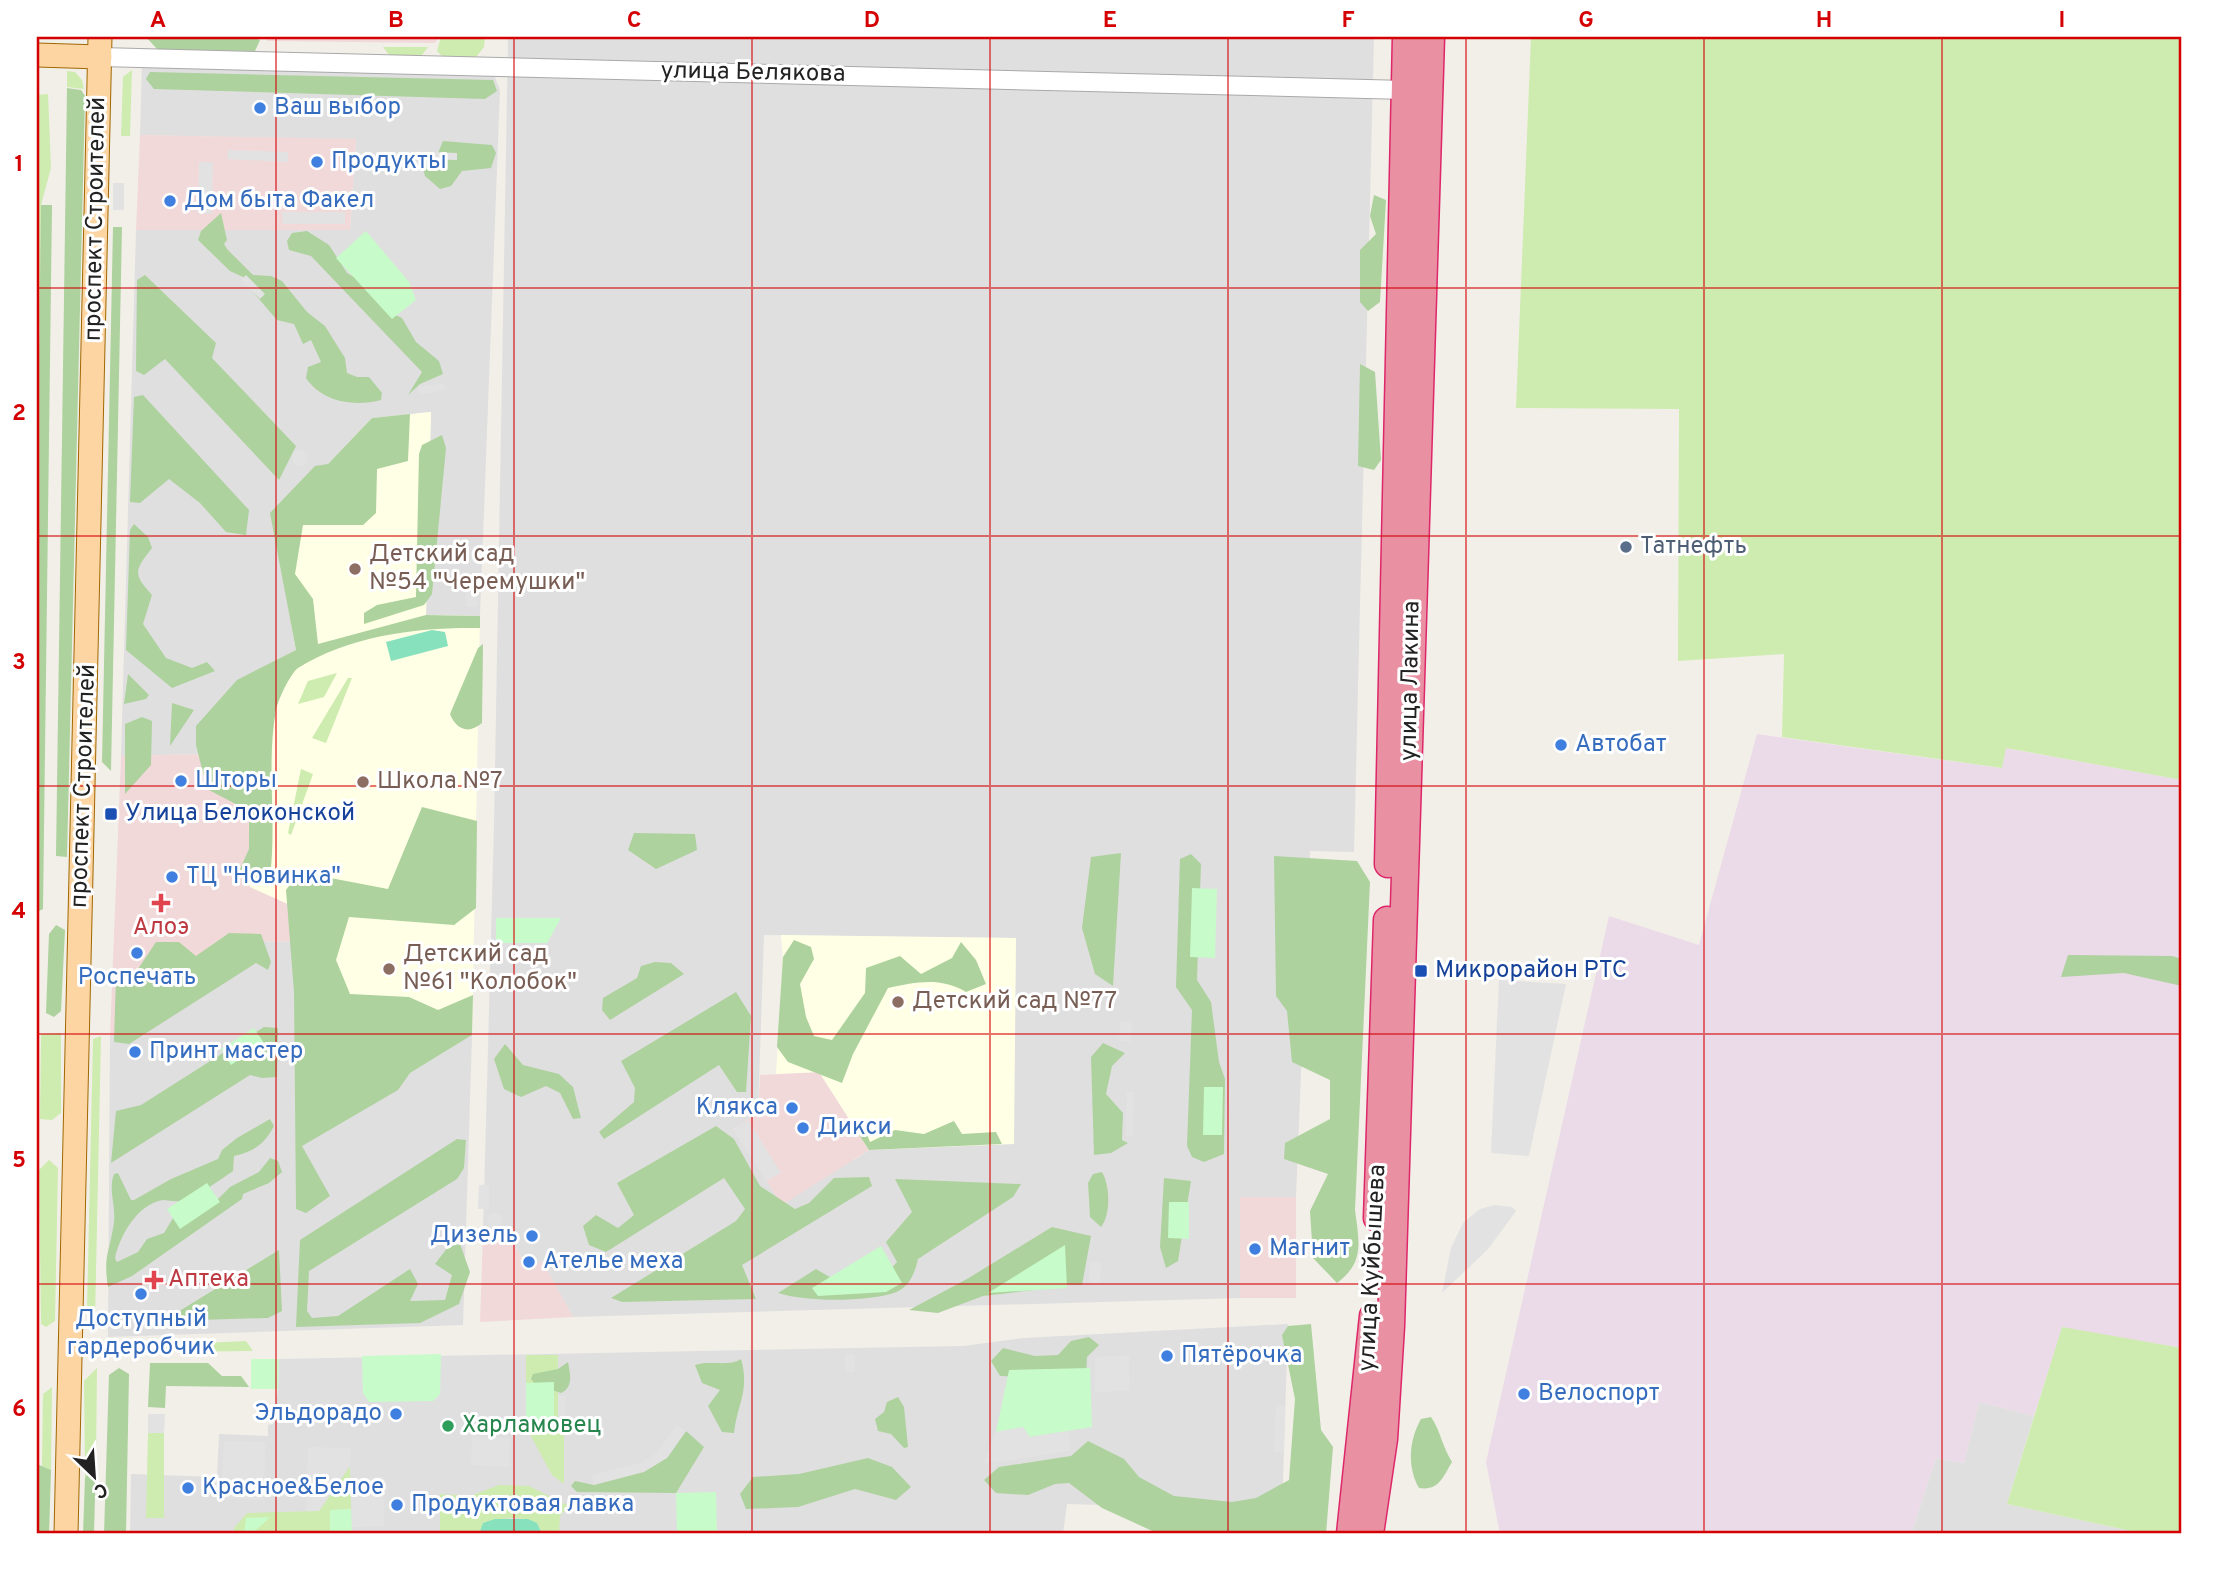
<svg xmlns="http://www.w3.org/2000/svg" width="2219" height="1571" font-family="Overpass,sans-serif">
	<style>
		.residential { fill: #e0dfdf; fill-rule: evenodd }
		.commercial { fill: #f2d9d9 }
		.industrial { fill: #ebdbe8 }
		.education { fill: #ffffe5 }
		.grass { fill: #ceecaf }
		.forest { fill: #add29d }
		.park { fill: #c7fbca }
		.pitch { fill: #87e1bd }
		.parking { fill: #e2e2e2 }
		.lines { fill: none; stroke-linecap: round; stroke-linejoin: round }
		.minor-casing { stroke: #a9a9a9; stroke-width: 20 }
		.major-casing { stroke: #a06800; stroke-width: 25 }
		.highway-casing { stroke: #de2769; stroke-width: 29 }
		.minor { stroke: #fff; stroke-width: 18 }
		.major { stroke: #fdd5a3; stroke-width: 23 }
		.highway { stroke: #e991a3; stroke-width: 26 }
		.grid { fill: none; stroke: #d40003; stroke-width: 2; stroke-opacity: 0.55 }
		.shop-dot { fill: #3f7fe0; stroke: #fff; stroke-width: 2.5 }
		.service-dot { fill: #5c6f8a; stroke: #fff; stroke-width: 2.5 }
		.education-dot { fill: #8d6e63; stroke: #fff; stroke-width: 2.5 }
		.transit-dot { fill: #1a4fb4; stroke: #fff; stroke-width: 2.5 }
		.health-dot { fill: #e0444e; stroke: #fff; stroke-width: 2.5 }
		.leisure-dot { fill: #2e9e5b; stroke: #fff; stroke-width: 2.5 }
		.labels { text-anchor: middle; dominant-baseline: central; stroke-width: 6; stroke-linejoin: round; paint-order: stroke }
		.street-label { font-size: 24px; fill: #222; stroke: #fff }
		.shop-label { font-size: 24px; fill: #366cbe; stroke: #fff; text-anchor: start }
		.service-label { font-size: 24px; fill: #4e5e75; stroke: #fff; text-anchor: start }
		.education-label { font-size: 24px; fill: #785e54; stroke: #fff; text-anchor: start }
		.transit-label { font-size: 24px; fill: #164399; stroke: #fff; text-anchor: start }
		.health-label { font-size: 24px; fill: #be3a42; stroke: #fff }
		.leisure-label { font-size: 24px; fill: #27864d; stroke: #fff; text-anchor: start }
		.neatline { fill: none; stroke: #d40003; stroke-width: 2.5 }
		.grid-label { font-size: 23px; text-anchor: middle; font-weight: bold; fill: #d40003 }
	</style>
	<rect width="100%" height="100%" fill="#f2efe9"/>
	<g class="residential">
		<path d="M508 37H1374L1354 852 1310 851 1296 1197H1240V1298L573 1317 542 1262 528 1269 509 1236 483 1233 494 825ZM764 935 1016 938 882 1147 869 1150 854 1160 748 1120 758 1113Z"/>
		<path d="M142 62 493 72 500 90 480 616 426 615 431 412 417 413 273 522 297 650 248 753 121 756 136 230H350L356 140 140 135Z"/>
		<path d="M258 941 303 942 410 1073 472 1035 463 1325 108 1337 110 1036Z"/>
		<path d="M1288 1324 1282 1511 1067 1504 1063 1534H130L131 1474 217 1477 219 1434 268 1436V1425L273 1424 278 1389 279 1359 963 1346 1024 1338Z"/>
		<path d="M1979 1402 2034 1416 2007 1504 2145 1534H1911L1936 1458 1964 1463Z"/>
	</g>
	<g class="commercial">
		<path d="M267 37H439L435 43 267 41Z"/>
		<path d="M140 135 356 139 350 230H136Z"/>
		<path d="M248 753 250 887 303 910V942L258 941 110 1036 121 756Z"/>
		<path d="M819 1072 869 1150 782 1205 733 1129 758 1113 760 1075Z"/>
		<rect x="1240" y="1197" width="56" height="101"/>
		<path d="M483 1233 509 1236 528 1269 542 1261 573 1317 480 1322Z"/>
	</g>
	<path class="industrial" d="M1757 734 2001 768 2005 748 2182 780V1348L2062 1328 2034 1416 1979 1402 1964 1463 1936 1458 1911 1534H1500L1486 1462 1609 916 1699 945Z"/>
	<g class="education">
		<path d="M431 412 426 615 480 616 472 1035 304 1001 303 911 250 887 246 677 296 650 273 522 372 418Z"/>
		<path d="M781 935 1016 938 1014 1144 869 1150 819 1072 776 1074 783 957Z"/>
	</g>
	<g class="grass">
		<path d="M441 37H485L484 47 476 57H443L437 51Z"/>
		<path d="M1531 37H2182V780L2006 748 2002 768 1782 737 1784 654 1678 661 1679 409 1516 408Z"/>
		<path d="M383 47H428L422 55H389Z"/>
		<path d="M132 70 130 136H121L123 77Z"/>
		<path d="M67 71 75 72 82 80 84 89 67 87Z"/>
		<path d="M48 94 51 168 41 205 40 325H37V95Z"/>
		<path d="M337 673 324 697 298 704 308 681Z"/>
		<path d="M348 678H352L326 743 312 738Z"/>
		<path d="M301 769 313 774 291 835 288 833Z"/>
		<path d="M61 1033V1113L52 1120 40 1119 41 1034Z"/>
		<path d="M101 1036 95 1320 87 1310 93 1039Z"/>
		<path d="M49 1160 58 1168 55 1321 46 1327 41 1324 39 1170Z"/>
		<path d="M2062 1327 2182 1348V1534H2145L2007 1504Z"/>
		<path d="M246 1341 253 1351 151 1352 161 1345Z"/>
		<path d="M526 1355H558V1425L564 1433V1484L552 1475 526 1427Z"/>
		<path d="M97 1368 96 1461 85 1478 84 1381Z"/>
		<path d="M52 1387 51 1470 42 1466 43 1394Z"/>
		<path d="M148 1433H164V1518H146Z"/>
		<path d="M350 1466 351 1509 330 1510 331 1532H352V1534H234V1528L247 1513 319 1511Z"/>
		<path d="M499 1485 529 1486 569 1506 560 1516 559 1534H542L537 1523C521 1515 500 1518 483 1523L479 1534H440V1494L470 1496Z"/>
	</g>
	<g class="forest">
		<path d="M146 37H251L260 40 255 51 158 50Z"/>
		<path d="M150 72 493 80 497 91 485 99 154 89 146 79Z"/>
		<path d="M67 88 81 90 85 96 67 857 56 856Z"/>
		<path d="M443 141 492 145 496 153 491 168 462 171 451 186 440 189 425 176 423 169 436 158Z"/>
		<path d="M1374 195 1386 200 1380 302 1368 311 1360 302V250L1376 234 1370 216Z"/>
		<path d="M41 205H52L43 909 37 912V505Z"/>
		<path d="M221 213 227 240 224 244 227 249 253 275 271 276 282 281 307 312 325 326 345 358 347 373 357 377H369L382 393 381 400C354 407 322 402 306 378L308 367 321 362 311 340 303 344 294 324 277 320 253 292 245 278 230 271 198 240 201 231Z"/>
		<path d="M113 227H122L111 771 102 762Z"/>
		<path d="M307 231 329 245 347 273 380 292 385 310 402 318 416 342 439 361 443 374 420 384 408 395 422 372 311 256 289 250 287 241 292 233Z"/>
		<path d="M145 275 216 343 212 358 296 446 279 480 165 359 144 375 136 371 137 280Z"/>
		<path d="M1360 364 1375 372 1381 460 1374 470 1358 466Z"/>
		<path d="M143 395 249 510 246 535 226 532 200 503 169 479 140 503 130 502 134 397Z"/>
		<path d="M410 414 408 461 377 469 376 513 363 525H303L295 574 313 599 318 644 426 615 480 616V628C420 627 350 635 298 668 290 674 278 700 276 710 266 764 277 822 270 877L243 882 240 869 249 849V811L207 789 196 745V726L237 680 296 650 270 513 315 466 328 464 372 418Z"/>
		<path d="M442 435 446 448 432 594 424 605 364 624V613L377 605 416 597 419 454 422 445Z"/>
		<path d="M134 524 148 537 152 548C135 570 132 573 152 595L143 624 166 658 192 668 207 662 215 671 172 688 126 650 130 530Z"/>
		<path d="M483 644 482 723C468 735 456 729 450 714L478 648Z"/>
		<path d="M128 674 149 695 146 699 124 704Z"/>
		<path d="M172 703 194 710 170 746Z"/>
		<path d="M142 717 152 721 151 765 125 794V724Z"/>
		<path d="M422 807 477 821 476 908 454 925 349 917 336 960 350 994 409 997 438 1010 473 995 472 1035 410 1073 398 1090 302 1146 330 1196 306 1213 296 1209 294 992 286 890 299 872 388 889Z"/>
		<path d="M634 833 695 834 697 850 656 869 628 850Z"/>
		<path d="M1121 853 1113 986 1095 974 1082 928 1091 857Z"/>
		<path d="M1191 854 1201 864 1197 980 1211 1002 1219 1062 1225 1079 1224 1154 1204 1162 1192 1157 1187 1146 1192 1010 1176 987 1180 859Z"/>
		<path d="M1274 856 1357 861 1370 882 1355 1210C1359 1242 1365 1262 1337 1283L1313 1258 1310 1211 1328 1174 1284 1159 1285 1143 1330 1119V1080L1292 1062 1287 1011 1276 996Z"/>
		<path d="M56 925 65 930 61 1011 54 1017 46 1013 49 934Z"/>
		<path d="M229 933 261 934 271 962 268 970 256 963 129 1044 114 1042 116 976 136 972 156 942H179L196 956Z"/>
		<path d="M794 940 811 947 814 959 800 984 806 1017 814 1036 832 1040 865 993 866 968 900 956 921 974 952 958 961 942 976 960 986 984 966 992C940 977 917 982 888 988L853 1054 842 1083 788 1062 777 1047 783 957Z"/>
		<path d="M2068 955 2172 956 2182 959V986L2124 973 2061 977Z"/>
		<path d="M655 962 671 963 684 974 610 1020 602 1010 603 998 637 978 641 966Z"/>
		<path d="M736 992 751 1016 746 1092H737L719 1065 604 1139 599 1132 634 1102 635 1088 621 1061Z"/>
		<path d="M264 1027 278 1028 277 1077 262 1078 250 1075 111 1163 116 1111 141 1105Z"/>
		<path d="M1103 1043 1125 1053 1112 1066 1106 1094 1123 1113 1122 1140 1128 1143 1111 1153 1094 1155 1091 1057Z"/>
		<path d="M505 1044 523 1065 559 1074 573 1087 581 1118 573 1119 560 1093 546 1086 521 1097 504 1089 494 1059Z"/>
		<path d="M270 1119 274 1126C265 1144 253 1152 234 1156L233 1171C218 1181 198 1197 179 1201 174 1202 168 1200 163 1200 137 1204 120 1236 115 1258L117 1262 138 1252 147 1239 164 1233 173 1218 217 1200 230 1187 259 1172 270 1158 278 1161 282 1172 269 1183 243 1194 242 1199 132 1276 108 1287C103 1255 110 1252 114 1222 116 1206 108 1190 114 1174L118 1173 131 1200H134L171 1179 218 1159 222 1150 237 1138Z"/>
		<path d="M861 1120 870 1142 895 1130 924 1134 954 1121 962 1134 996 1132 1002 1144 869 1150 854 1127Z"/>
		<path d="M716 1126 734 1139 760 1186 795 1209 809 1203 834 1178 869 1177 872 1186 742 1265 756 1299 622 1302 611 1298 736 1221 745 1209 724 1178 606 1252 589 1245 583 1226 596 1215 618 1228 634 1215 617 1183Z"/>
		<path d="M457 1139 466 1140 464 1168 457 1179 309 1271 307 1311 312 1318 338 1316 410 1269 418 1284 410 1301 445 1300 452 1275 435 1264 448 1247 460 1244 470 1272 459 1304 420 1323 296 1327 300 1240Z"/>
		<path d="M1102 1172C1110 1186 1111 1214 1101 1227L1090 1217 1088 1183 1093 1174Z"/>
		<path d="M1164 1178 1191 1181 1178 1261 1166 1268 1160 1247Z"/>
		<path d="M895 1179 1021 1184 1013 1197 918 1259C915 1273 909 1288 894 1293 866 1302 805 1302 778 1293L816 1269 835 1280 878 1283 897 1262 886 1242 912 1212Z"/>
		<path d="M1052 1227 1091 1236 1082 1285 1052 1284 1034 1290 983 1296 938 1313 909 1310 967 1279Z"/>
		<path d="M279 1250 282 1311 268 1318 163 1321Z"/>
		<path d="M1311 1324 1321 1430 1333 1447 1326 1534H1159L1102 1508 1069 1483 1055 1484 1028 1495 996 1493 984 1480 999 1467 1071 1456 1088 1441 1124 1459 1139 1477 1174 1496 1232 1502 1256 1498 1289 1480 1295 1399 1282 1335 1288 1326Z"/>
		<path d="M1089 1337 1099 1345 1087 1357 1086 1380 1000 1376 991 1361 1003 1348 1035 1356 1058 1355 1071 1341Z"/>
		<path d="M741 1359C750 1391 737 1404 734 1433L722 1432 708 1406 720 1390 702 1383 695 1365C710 1360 729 1367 741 1359Z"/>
		<path d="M568 1362C570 1374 574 1387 561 1393L536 1385 531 1379 533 1374 558 1369Z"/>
		<path d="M150 1363H208L222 1376H241L249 1387 166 1386 165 1408 148 1407Z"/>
		<path d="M119 1368 129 1374 126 1534H104L109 1375Z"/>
		<path d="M898 1397 904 1407 908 1447 904 1448 891 1434 878 1431 875 1419 884 1412 887 1402Z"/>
		<path d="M1431 1417C1441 1432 1442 1446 1452 1462 1443 1477 1439 1491 1419 1488 1407 1467 1409 1440 1421 1419Z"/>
		<path d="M686 1431 704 1447 676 1493 577 1492 571 1486 575 1481 594 1485 667 1458Z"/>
		<path d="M868 1458 892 1467 911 1487 896 1500 855 1489 798 1507 746 1509 740 1494 753 1477 799 1474Z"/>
		<path d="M96 1461 94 1534H83L85 1478Z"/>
		<path d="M37 1464 51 1470 49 1534H37Z"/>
	</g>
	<g class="park">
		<path d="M366 231 409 282 416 300 392 319 336 258Z"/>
		<path d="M1192 888 1217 889 1215 958 1190 957Z"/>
		<path d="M496 918H561L547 943H496Z"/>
		<path d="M254 1028 264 1043 231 1065 221 1049Z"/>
		<path d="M1204 1087H1223L1222 1135H1203Z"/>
		<path d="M207 1183 220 1202 180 1229 167 1209Z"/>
		<path d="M1169 1202H1189V1239L1168 1238Z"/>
		<path d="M1065 1245 1067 1288 988 1293Z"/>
		<path d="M881 1246 902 1283 886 1292 818 1296 812 1288Z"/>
		<path d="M441 1354 440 1394 433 1401 369 1402 363 1393 362 1356Z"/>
		<path d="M251 1359H279L278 1389H251Z"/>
		<path d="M1090 1368 1092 1427 1029 1437 1023 1427 996 1432 1009 1370Z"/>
		<path d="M554 1382V1427H526V1383Z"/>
		<path d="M716 1492 717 1534H677L676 1493Z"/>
		<path d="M351 1509 352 1532H330V1510Z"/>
		<path d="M270 1517 252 1534H244L246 1518Z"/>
	</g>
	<g class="pitch">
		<path d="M432 630 445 632 448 646 391 661 386 642Z"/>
		<path d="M495 1519H528L537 1523 542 1534H479L483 1523Z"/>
	</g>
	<g class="parking">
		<path d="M228 150 288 152V162L227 159Z"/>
		<path d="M412 151 457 153V160L412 159Z"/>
		<path d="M199 162H213L212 214 198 213Z"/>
		<path d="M124 183V210H113V183Z"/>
		<path d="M282 212H345V224H283Z"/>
		<path d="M246 275 265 294 260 299 241 280Z"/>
		<path d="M444 383 445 390 420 395 418 387Z"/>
		<circle cx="300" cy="458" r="8"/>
		<path d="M467 574H478L477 607H466Z"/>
		<path d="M1499 980 1566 984 1529 1156 1491 1153Z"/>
		<path d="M1120 1021 1132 1022 1131 1042 1119 1041Z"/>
		<path d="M1127 1092H1134L1133 1137 1126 1136Z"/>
		<path d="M748 1120 781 1173 766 1181 733 1129Z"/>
		<path d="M479 1185H489V1209H478Z"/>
		<path d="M1495 1205 1512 1207 1516 1211 1488 1249 1442 1293 1451 1248 1463 1223 1480 1209Z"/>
		<circle cx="495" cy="1221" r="8"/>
		<path d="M1090 1262H1101L1100 1284H1089Z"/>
		<rect x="845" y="1354" width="10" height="18"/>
		<path d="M1129 1356 1130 1391 1095 1392V1357Z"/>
		<path d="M558 1396H566L564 1433 558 1425Z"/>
		<path d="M1276 1405 1285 1406 1284 1452H1274Z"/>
		<path d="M148 1414H165L164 1433H148Z"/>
		<path d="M677 1425 686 1431 667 1458 644 1472 594 1485 591 1475 641 1463 656 1453Z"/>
		<path d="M1023 1427 1030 1437 1069 1431 1070 1451 983 1464 996 1432Z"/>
		<path d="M472 1436 510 1438 509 1467 471 1465Z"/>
		<path d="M224 1441 266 1442 263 1500 221 1498Z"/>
		<path d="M308 1447 351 1448 350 1466 319 1511H306Z"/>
		<path d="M384 1477V1526L352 1527 351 1478Z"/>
	</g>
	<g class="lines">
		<defs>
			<path id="minor" d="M100 57 1406 90"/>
			<g id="major">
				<path d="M37 55 100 57"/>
				<path d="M66 1534 100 37"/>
			</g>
			<g id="highway">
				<path d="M1388 864 1406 37"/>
				<path d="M1377 1218 1387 920"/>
				<path d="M1350 1534 1373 1316"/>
				<path d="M1370 1534 1384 1439 1391 1326 1431 37"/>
			</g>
		</defs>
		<use href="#minor" class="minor-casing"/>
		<use href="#major" class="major-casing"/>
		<use href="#highway" class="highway-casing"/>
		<use href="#minor" class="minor"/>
		<use href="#major" class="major"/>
		<use href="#highway" class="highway"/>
	</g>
	<path class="grid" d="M276 37V1534M514 37V1534M752 37V1534M990 37V1534M1228 37V1534M1466 37V1534M1704 37V1534M1942 37V1534M37 288H2182M37 536H2182M37 786H2182M37 1034H2182M37 1284H2182"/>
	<g class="shop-dot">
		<circle cx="260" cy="108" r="7"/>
		<circle cx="317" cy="162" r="7"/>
		<circle cx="170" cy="201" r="7"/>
		<circle cx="1561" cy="745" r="7"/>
		<circle cx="181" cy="781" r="7"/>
		<circle cx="172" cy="877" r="7"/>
		<circle cx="137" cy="953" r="7"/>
		<circle cx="135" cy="1052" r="7"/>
		<circle cx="792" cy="1108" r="7"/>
		<circle cx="803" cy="1128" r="7"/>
		<circle cx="532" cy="1236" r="7"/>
		<circle cx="1255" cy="1249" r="7"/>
		<circle cx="529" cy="1262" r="7"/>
		<circle cx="141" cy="1294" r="7"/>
		<circle cx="1167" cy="1356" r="7"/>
		<circle cx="1524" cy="1394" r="7"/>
		<circle cx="396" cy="1414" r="7"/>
		<circle cx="188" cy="1488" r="7"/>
		<circle cx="397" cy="1505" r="7"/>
	</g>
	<circle class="service-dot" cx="1626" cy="547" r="7"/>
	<g class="education-dot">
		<circle cx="355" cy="569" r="7"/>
		<circle cx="363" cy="782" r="7"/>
		<circle cx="389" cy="969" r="7"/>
		<circle cx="898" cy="1002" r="7"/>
	</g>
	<g class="transit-dot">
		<rect x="104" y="807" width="14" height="14" rx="3.5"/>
		<rect x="1414" y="964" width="14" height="14" rx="3.5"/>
	</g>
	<g class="health-dot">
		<path d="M157.5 892.5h7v7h7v7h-7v7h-7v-7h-7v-7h7z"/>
		<path d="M150.5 1269.5h7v7h7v7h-7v7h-7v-7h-7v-7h7z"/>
	</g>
	<circle class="leisure-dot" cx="448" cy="1426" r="7"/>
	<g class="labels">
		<g class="street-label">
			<text transform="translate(753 73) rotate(1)">улица Белякова</text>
			<text transform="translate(96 219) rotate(-89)">проспект Строителей</text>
			<text transform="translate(1411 681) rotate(-89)">улица Лакина</text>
			<text transform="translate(84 786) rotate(-88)">проспект Строителей</text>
			<text transform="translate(1373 1268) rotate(-87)">улица Куйбышева</text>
		</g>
		<g class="shop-label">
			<text x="274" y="108">Ваш выбор</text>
			<text x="331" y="162">Продукты</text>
			<text x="184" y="201">Дом быта Факел</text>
			<text x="1575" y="745">Автобат</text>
			<text x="195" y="781">Шторы</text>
			<text x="186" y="877">ТЦ "Новинка"</text>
			<text x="137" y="978" text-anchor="middle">Роспечать</text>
			<text x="149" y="1052">Принт мастер</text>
			<text x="778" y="1108" text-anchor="end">Клякса</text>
			<text x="817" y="1128">Дикси</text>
			<text x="518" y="1236" text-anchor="end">Дизель</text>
			<text x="1269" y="1249">Магнит</text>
			<text x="543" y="1262">Ателье меха</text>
			<text x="141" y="1320" text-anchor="middle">Доступный<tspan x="141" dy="28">гардеробчик</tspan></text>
			<text x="1181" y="1356">Пятёрочка</text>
			<text x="1538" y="1394">Велоспорт</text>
			<text x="382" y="1414" text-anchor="end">Эльдорадо</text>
			<text x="202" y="1488">Красное&amp;Белое</text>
			<text x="411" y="1505">Продуктовая лавка</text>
		</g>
		<g class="service-label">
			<text x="1640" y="547">Татнефть</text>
		</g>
		<g class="education-label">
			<text x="369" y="555">Детский сад<tspan x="369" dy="28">№54 "Черемушки"</tspan></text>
			<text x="377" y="782">Школа №7</text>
			<text x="403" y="955">Детский сад<tspan x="403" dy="28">№61 "Колобок"</tspan></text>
			<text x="912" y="1002">Детский сад №77</text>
		</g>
		<g class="transit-label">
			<text x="125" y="814">Улица Белоконской</text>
			<text x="1435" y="971">Микрорайон РТС</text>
		</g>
		<g class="health-label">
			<text x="161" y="928">Алоэ</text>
			<text x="168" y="1280" text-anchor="start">Аптека</text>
		</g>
		<g class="leisure-label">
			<text x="462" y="1426">Харламовец</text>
		</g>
	</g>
	<rect width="2219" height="1571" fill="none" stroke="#ffffff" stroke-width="77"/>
	<g transform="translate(94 1476) rotate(155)" stroke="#ffffff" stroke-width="5" paint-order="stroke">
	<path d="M0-5L12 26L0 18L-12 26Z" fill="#222222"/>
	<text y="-10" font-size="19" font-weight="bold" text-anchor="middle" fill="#222222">С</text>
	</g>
	<rect x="38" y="38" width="2142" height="1494" class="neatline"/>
	<g class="grid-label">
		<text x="158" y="27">A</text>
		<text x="396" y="27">B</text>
		<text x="634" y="27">C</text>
		<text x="872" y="27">D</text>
		<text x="1110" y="27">E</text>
		<text x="1348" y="27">F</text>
		<text x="1586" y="27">G</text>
		<text x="1824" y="27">H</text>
		<text x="2062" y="27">I</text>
		<text x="19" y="171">1</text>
		<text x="19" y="420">2</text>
		<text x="19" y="669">3</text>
		<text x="19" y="918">4</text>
		<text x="19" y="1167">5</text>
		<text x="19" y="1416">6</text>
	</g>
</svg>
